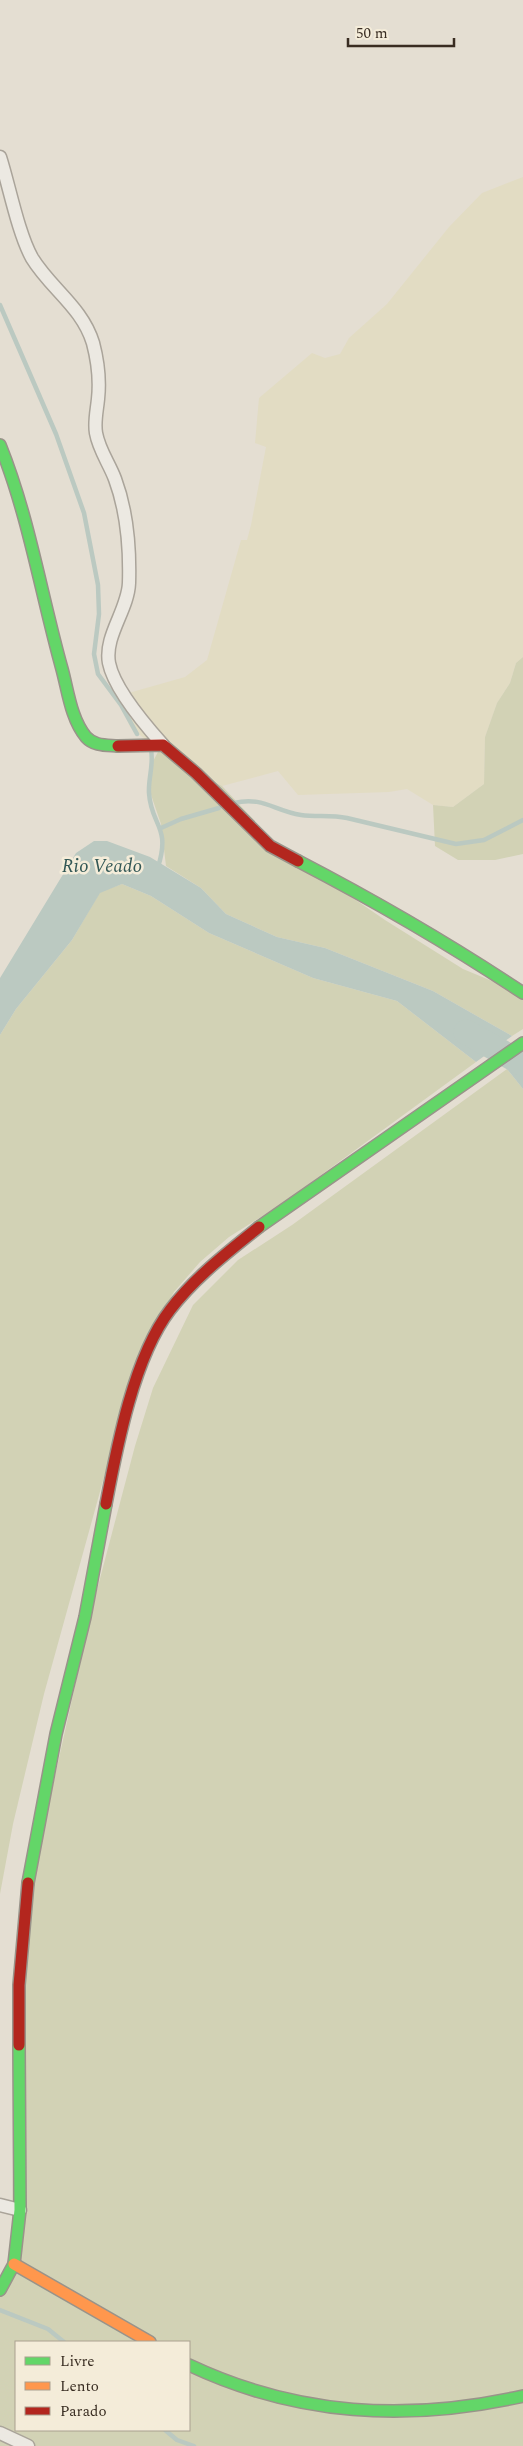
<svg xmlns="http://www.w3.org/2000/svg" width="523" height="2446" font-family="Spectral,serif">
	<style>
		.farmland { fill: #e2dcc3 }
		.green { fill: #d2d2b5; fill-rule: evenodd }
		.water { fill: #bbc9c1 }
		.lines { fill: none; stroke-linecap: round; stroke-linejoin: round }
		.stream { stroke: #bbc9c1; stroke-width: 4.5 }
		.river { stroke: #bbc9c1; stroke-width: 25 }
		.street-casing { stroke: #aaa49a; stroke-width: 15 }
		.fast-casing { stroke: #99938a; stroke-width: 14 }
		.slow-casing { stroke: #99938a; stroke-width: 14 }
		.jam-casing { stroke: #99938a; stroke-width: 14 }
		.street { stroke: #ece9e2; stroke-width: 12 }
		.fast { stroke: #63d668; stroke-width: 11 }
		.slow { stroke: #ff974d; stroke-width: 11 }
		.jam { stroke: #b3261e; stroke-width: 11 }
		.labels { text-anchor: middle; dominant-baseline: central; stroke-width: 5; stroke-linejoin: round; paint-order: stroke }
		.water-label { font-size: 19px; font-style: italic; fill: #325755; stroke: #f4ecd9 }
	</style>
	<rect width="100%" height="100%" fill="#e4ded2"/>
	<path class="farmland" d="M523 177V657L516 663 510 683 497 703 485 737 484 784 453 807 433 805 407 789 389 792 298 795 278 771 222 786 171 760 130 727 118 696 185 677 207 660 241 540H247L251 525 266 447 255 443 259 398 312 353 325 358 340 354 349 338 387 304 449 227 482 193Z"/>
	<g class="green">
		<path d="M523 657V854L495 860H458L435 846 433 805 453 807 484 784 485 737 497 703 510 683 516 663Z"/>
		<path d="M159 750 171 760 222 786 281 849 385 920 463 969 523 994V1029L512 1036 433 991 325 948 277 937 226 914 201 888 166 866 161 824 148 786 150 767Z"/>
		<path d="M122 884 151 896 209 933 313 978 397 1001 476 1062 280 1205 229 1237 200 1262 174 1292 160 1316 106 1470 44 1694 13 1824 0 1894V1035L16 1009 72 940 100 892Z"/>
		<path d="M507 1069 523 1089V2446H0V2285L6 2271 12 2230 17 1947 93 1605 135 1446 153 1388 193 1305 238 1260 292 1225ZM16 2342H189V2430H16Z"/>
	</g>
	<g class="water">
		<path d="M94 841H107L150 857 201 888 226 914 277 937 325 948 433 991 512 1036 476 1062 397 1001 313 978 209 933 151 896 122 884 100 893 72 940 16 1009 0 1035V978L76 853Z"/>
		<path d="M523 1057V1089L507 1069Z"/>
	</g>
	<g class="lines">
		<g class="stream">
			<path d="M0 305 56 434 84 513 98 585 99 614 94 654 98 674 121 705 137 734"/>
			<path d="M151 750C154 764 148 779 149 793 151 826 171 826 158 867"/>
			<path d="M234 803C263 796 274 811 301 815 316 817 331 815 347 818L456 844 484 840 523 820"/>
			<path d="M161 828 181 819 219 808"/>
			<path d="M0 2310 48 2329 64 2342"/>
			<path d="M165 2430 177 2440 194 2446"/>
		</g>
		<path class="river" d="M466 1032 523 1064"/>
		<defs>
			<g id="street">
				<path d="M0 157C9 185 18 233 32 258 51 289 82 307 93 343 98 362 100 381 98 399 97 410 94 422 96 433 99 450 109 463 115 479 127 511 130 549 129 583 128 610 104 636 109 663 114 688 146 726 163 745"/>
				<path d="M0 2205 20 2210"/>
				<path d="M0 2433 28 2446"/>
			</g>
			<g id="fast">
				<path d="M0 445C29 517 41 594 62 669 68 691 71 719 86 737 94 746 106 745 118 746"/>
				<path d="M298 861C375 901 451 945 523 993"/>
				<path d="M259 1227 523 1043"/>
				<path d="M28 1883 56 1734 85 1617 106 1504"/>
				<path d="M0 2290 14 2264 20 2210 19 2045"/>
				<path d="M189 2365C297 2416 407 2422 523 2396"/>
			</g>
			<path id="slow" d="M14 2264 150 2342"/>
			<g id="jam">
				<path d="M118 746 163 745 196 773 270 846 298 861"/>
				<path d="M106 1504C117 1446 134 1357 170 1310 195 1277 227 1253 259 1227"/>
				<path d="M19 2045V1985L28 1883"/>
			</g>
		</defs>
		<use href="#street" class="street-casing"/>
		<use href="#fast" class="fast-casing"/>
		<use href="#slow" class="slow-casing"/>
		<use href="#jam" class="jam-casing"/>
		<use href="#street" class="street"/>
		<use href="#fast" class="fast"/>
		<use href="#slow" class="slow"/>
		<use href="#jam" class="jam"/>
	</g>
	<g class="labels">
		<g class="water-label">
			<text x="102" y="866">Rio Veado</text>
		</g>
	</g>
	<rect x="15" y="2341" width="175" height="90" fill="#f4ecd9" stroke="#a9a090"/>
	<rect x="25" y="2357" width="25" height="8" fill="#63d668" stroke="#a9a090"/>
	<text x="60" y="2366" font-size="15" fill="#392d22">Livre</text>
	<rect x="25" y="2382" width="25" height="8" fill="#ff974d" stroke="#a9a090"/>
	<text x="60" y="2391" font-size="15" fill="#392d22">Lento</text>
	<rect x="25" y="2407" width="25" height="8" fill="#b3261e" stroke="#a9a090"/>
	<text x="60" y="2416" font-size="15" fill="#392d22">Parado</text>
	<path d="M348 38v8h106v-8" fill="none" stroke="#392d22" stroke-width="2.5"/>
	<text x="356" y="38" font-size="15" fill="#392d22" stroke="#f4ecd9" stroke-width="4" paint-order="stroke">50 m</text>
</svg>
